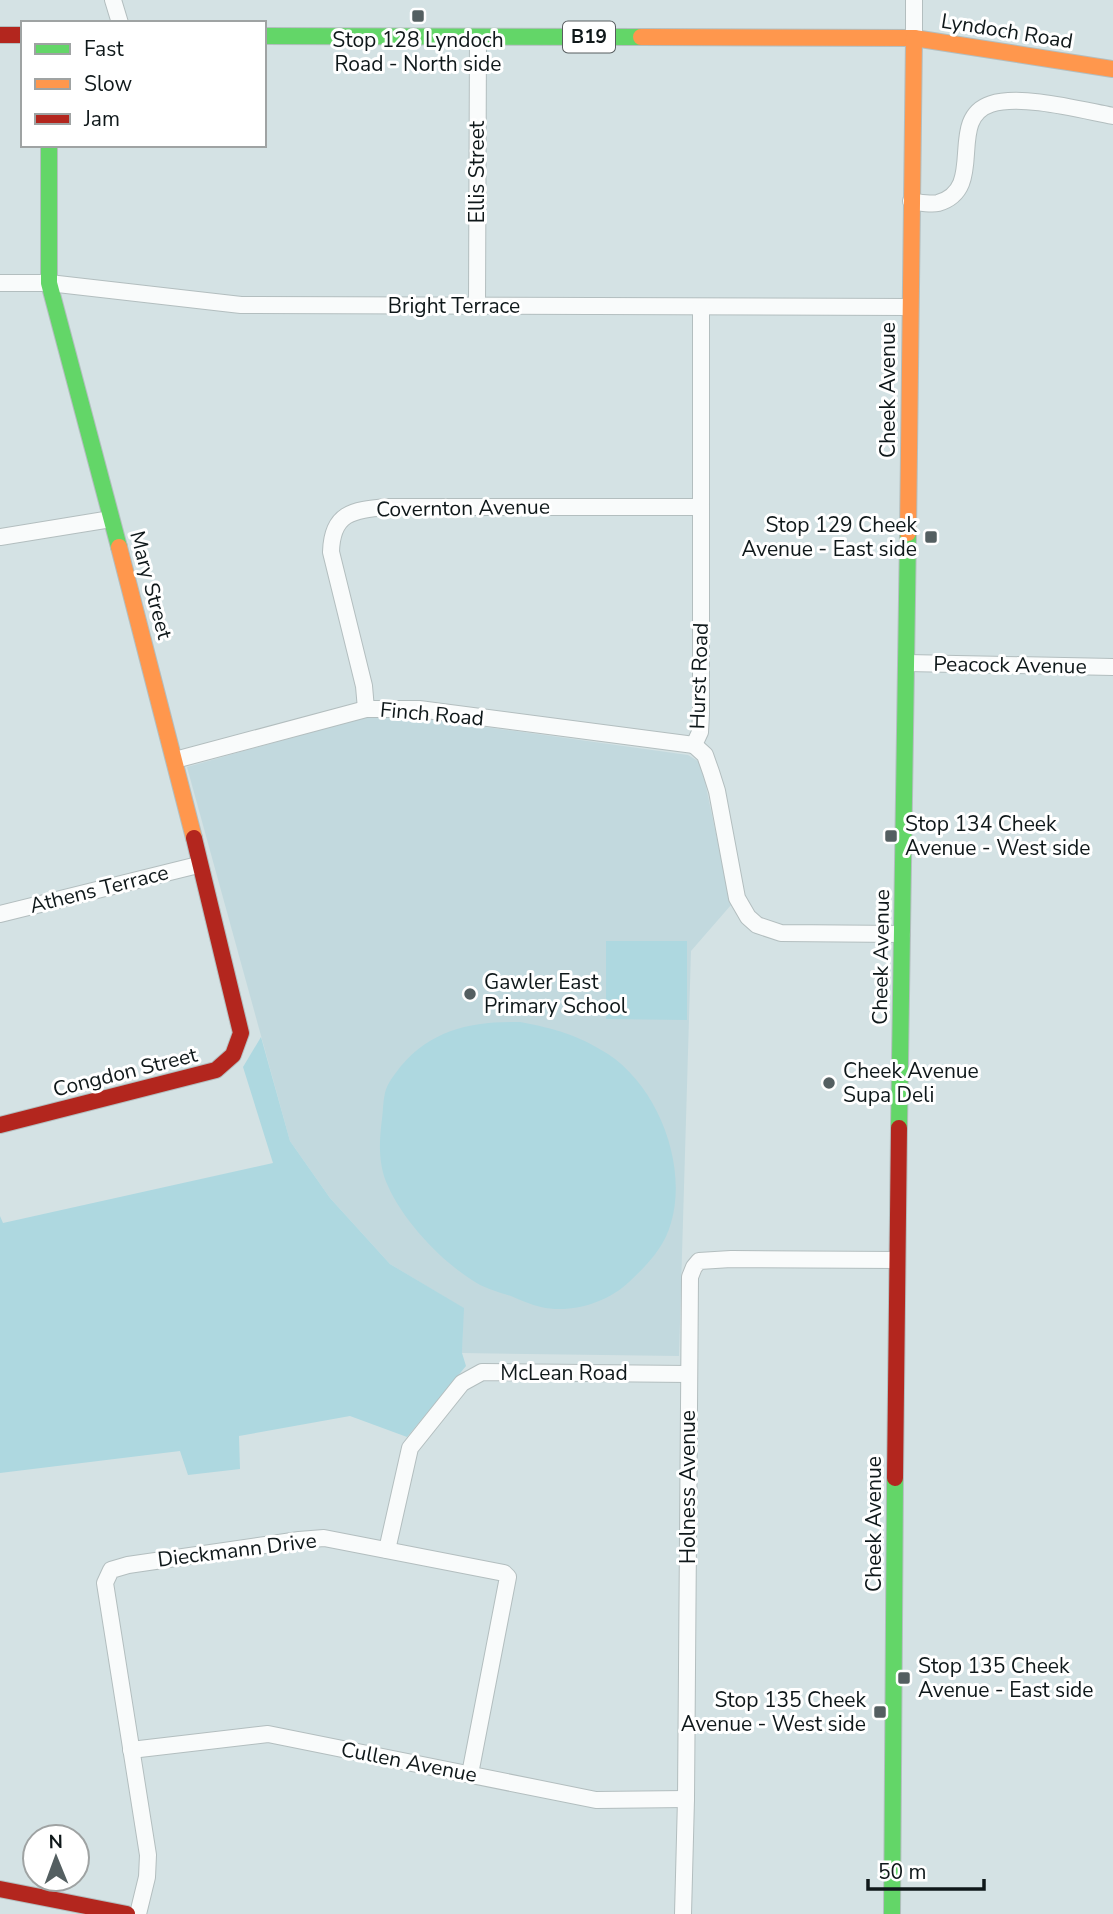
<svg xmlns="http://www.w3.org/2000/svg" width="1113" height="1914" font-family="'Nunito Sans',sans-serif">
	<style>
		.built { fill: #c2d9de }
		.green { fill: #aed8e0 }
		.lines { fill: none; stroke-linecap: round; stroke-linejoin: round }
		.street-casing { stroke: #b3bebf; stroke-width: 18 }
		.fast-casing { stroke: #b3bebf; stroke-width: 18 }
		.slow-casing { stroke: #b3bebf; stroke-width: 18 }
		.jam-casing { stroke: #b3bebf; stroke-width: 18 }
		.street { stroke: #f9fbfb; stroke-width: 16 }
		.fast { stroke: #63d668; stroke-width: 16 }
		.slow { stroke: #ff974d; stroke-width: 16 }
		.jam { stroke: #b3261e; stroke-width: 16 }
		.poi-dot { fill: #545f61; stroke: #fff; stroke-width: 2.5 }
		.labels { text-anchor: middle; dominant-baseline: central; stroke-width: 6; stroke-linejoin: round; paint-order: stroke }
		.shield { fill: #fff; stroke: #575d5f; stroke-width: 2 }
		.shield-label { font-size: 19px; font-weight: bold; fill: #0f181a }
		.street-label { font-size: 21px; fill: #0f181a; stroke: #fff }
		.poi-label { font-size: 21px; fill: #0f181a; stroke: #fff; text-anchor: start }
	</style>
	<rect width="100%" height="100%" fill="#d4e2e4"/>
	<path class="built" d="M406 716 688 755 701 763 731 905 691 951 679 1356 462 1353 463 1308 390 1264 330 1198 290 1141 187 767 365 717Z"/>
	<g class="green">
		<path d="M606 941H687V1020L606 1019Z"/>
		<path d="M520 1022C556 1029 576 1034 608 1054 658 1087 688 1165 671 1223 664 1248 647 1265 629 1282 607 1303 570 1314 541 1307 531 1305 521 1300 511 1296 498 1292 483 1288 472 1280 440 1260 403 1220 388 1186 378 1165 379 1142 382 1119 383 1111 383 1101 385 1093 387 1083 395 1074 401 1066 432 1029 473 1021 520 1022Z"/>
		<path d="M261 1037 290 1141 330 1198 390 1264 464 1308 462 1353 466 1366 407 1437 350 1416 239 1436 240 1469 188 1475 180 1451 0 1473V1216L3 1223 273 1163 243 1067Z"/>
	</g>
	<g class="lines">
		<defs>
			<g id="street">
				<path d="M113 0 120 23"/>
				<path d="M914 38V0"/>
				<path d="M911 201C919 202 930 205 938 203 988 189 945 119 991 104 1021 94 1081 110 1113 116"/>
				<path d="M0 283H49L241 305 910 307"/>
				<path d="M477 306 478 37"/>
				<path d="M701 307V714L700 732 694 745 705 755 711 772 717 791 737 898 748 917 757 925 781 933 902 934"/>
				<path d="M0 537 111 519"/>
				<path d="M907 663 1113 667"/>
				<path d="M366 709 364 686 331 552C332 513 352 510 387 507H701"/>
				<path d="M175 760 366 709H419L694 745"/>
				<path d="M0 914 198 865"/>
				<path d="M387 1550 410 1448 462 1383 482 1372 689 1374"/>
				<path d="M131 1750 268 1734 596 1800 686 1799"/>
				<path d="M138 1914 147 1877 148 1855 105 1583 111 1570 128 1565 299 1540 324 1538 504 1573 508 1577 470 1774"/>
				<path d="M683 1914 686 1799 690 1277 694 1267 699 1261 731 1259 897 1260"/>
			</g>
			<g id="fast">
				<path d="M264 36 641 37"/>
				<path d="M49 145V283L119 547"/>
				<path d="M899 1128 908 533"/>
				<path d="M892 1914 895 1478"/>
			</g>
			<g id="slow">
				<path d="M641 37 914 38 1113 69"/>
				<path d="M908 533 914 38"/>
				<path d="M119 547 194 838"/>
			</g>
			<g id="jam">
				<path d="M0 35H23"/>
				<path d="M0 1125 216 1070 233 1055 241 1033 194 838"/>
				<path d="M895 1478 899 1128"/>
				<path d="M0 1889 127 1914"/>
			</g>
		</defs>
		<use href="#street" class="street-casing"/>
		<use href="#fast" class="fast-casing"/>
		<use href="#slow" class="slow-casing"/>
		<use href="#jam" class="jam-casing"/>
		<use href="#street" class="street"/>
		<use href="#fast" class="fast"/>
		<use href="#slow" class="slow"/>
		<use href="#jam" class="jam"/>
	</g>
	<g class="poi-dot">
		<rect x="411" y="9" width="14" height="14" rx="3.5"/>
		<rect x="924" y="530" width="14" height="14" rx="3.5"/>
		<rect x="884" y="829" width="14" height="14" rx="3.5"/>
		<circle cx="470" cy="994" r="7"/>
		<circle cx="829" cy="1083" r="7"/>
		<rect x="897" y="1671" width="14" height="14" rx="3.5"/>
		<rect x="873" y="1705" width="14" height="14" rx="3.5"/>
	</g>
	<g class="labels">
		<rect class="shield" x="563" y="21.5" width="52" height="31" rx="5"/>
		<g class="shield-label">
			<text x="589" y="37">B19</text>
		</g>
		<g class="street-label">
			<text transform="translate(1007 31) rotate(9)">Lyndoch Road</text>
			<text transform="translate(477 172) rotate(-90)">Ellis Street</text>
			<text x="454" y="306">Bright Terrace</text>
			<text transform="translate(888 390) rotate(-90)">Cheek Avenue</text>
			<text transform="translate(463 508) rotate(-1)">Covernton Avenue</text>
			<text transform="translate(151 585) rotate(75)">Mary Street</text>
			<text transform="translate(1010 665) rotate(1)">Peacock Avenue</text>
			<text transform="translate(699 676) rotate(-88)">Hurst Road</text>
			<text transform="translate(432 714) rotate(5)">Finch Road</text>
			<text transform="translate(99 889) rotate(-14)">Athens Terrace</text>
			<text transform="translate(881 957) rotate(-89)">Cheek Avenue</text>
			<text transform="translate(125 1072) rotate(-14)">Congdon Street</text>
			<text x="564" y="1373">McLean Road</text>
			<text transform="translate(688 1487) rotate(-90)">Holness Avenue</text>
			<text transform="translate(874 1524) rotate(-90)">Cheek Avenue</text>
			<text transform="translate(237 1550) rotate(-7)">Dieckmann Drive</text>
			<text transform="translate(409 1762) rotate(11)">Cullen Avenue</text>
		</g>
		<g class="poi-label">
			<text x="418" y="40" text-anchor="middle">Stop 128 Lyndoch<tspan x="418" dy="24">Road - North side</tspan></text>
			<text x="917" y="525" text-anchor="end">Stop 129 Cheek<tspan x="917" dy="24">Avenue - East side</tspan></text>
			<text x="905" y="824">Stop 134 Cheek<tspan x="905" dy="24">Avenue - West side</tspan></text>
			<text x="484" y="982">Gawler East<tspan x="484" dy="24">Primary School</tspan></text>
			<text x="843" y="1071">Cheek Avenue<tspan x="843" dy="24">Supa Deli</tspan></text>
			<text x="918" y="1666">Stop 135 Cheek<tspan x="918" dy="24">Avenue - East side</tspan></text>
			<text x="866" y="1700" text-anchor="end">Stop 135 Cheek<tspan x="866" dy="24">Avenue - West side</tspan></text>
		</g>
	</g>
	<rect x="21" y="21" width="245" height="126" fill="#ffffff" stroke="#9fa3a3" stroke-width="2"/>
	<rect x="35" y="44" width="35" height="10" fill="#63d668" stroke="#9fa3a3" stroke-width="2"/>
	<text x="84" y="56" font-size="21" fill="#0f181a">Fast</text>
	<rect x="35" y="79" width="35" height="10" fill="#ff974d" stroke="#9fa3a3" stroke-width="2"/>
	<text x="84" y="91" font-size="21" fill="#0f181a">Slow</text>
	<rect x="35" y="114" width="35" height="10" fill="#b3261e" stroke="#9fa3a3" stroke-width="2"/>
	<text x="84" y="126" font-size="21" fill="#0f181a">Jam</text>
	<g transform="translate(56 1858) rotate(359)"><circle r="33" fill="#ffffff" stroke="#9fa3a3" stroke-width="2"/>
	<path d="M0-5L12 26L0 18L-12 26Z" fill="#545f61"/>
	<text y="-10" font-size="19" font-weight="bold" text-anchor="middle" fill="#0f181a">N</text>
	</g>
	<path d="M868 1879v10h116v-10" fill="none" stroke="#0f181a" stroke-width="3.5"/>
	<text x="878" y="1879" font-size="21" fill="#0f181a" stroke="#ffffff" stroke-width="5" paint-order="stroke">50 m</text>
</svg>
